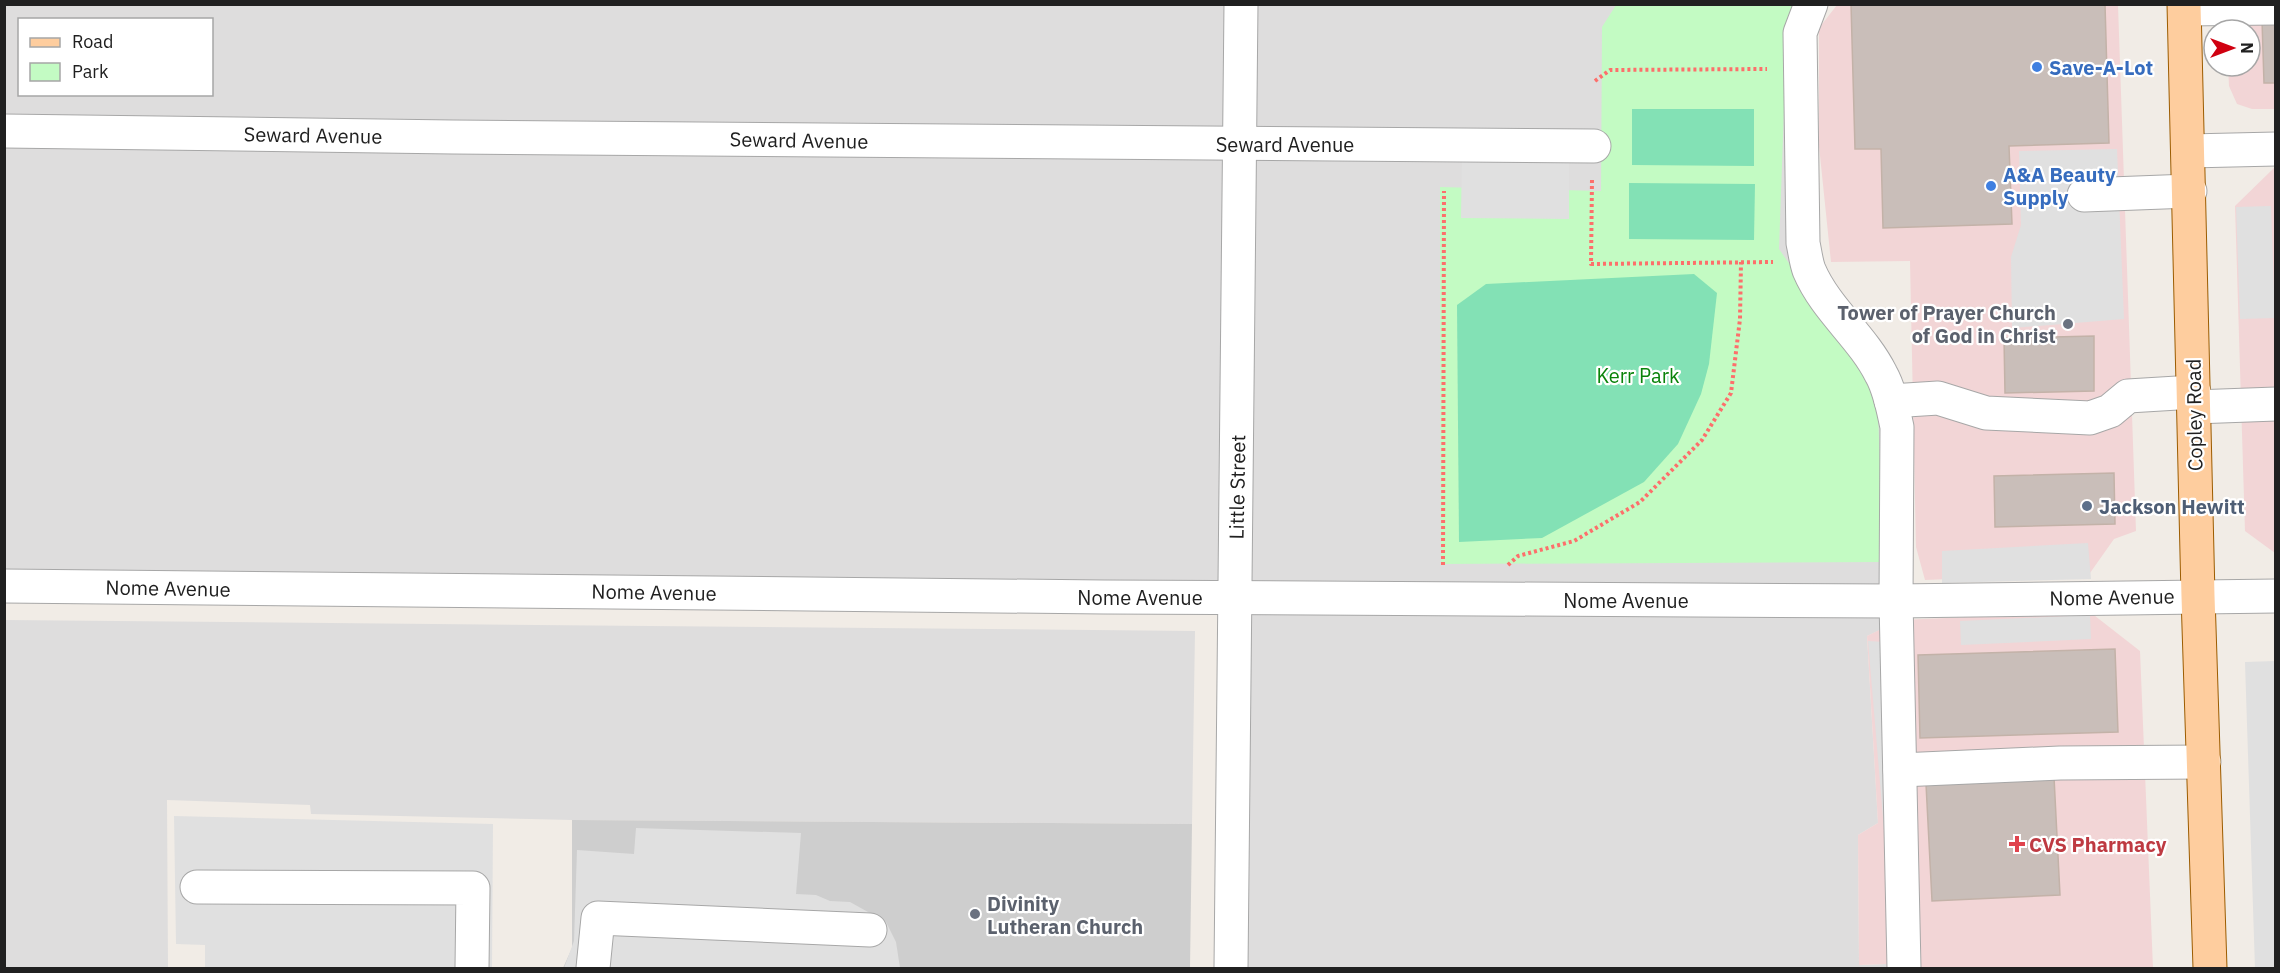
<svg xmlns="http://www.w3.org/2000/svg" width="2280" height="973" font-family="'IBM Plex Sans',sans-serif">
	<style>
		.residential { fill: #dedddd; fill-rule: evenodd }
		.commercial { fill: #f2d5d6 }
		.religious { fill: #cecece }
		.park { fill: #c3fbc3 }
		.pitch { fill: #83e1b5 }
		.parking { fill: #e0e0e0 }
		.building { fill: #c9beb9; stroke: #c3b2a8; stroke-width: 1.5 }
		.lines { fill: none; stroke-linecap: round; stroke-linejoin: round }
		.minor-casing { stroke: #a7a7a7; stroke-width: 35 }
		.major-casing { stroke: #9c5c00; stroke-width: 35 }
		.path { stroke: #fd6f6b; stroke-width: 4; stroke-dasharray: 3 3; stroke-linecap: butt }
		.minor { stroke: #fff; stroke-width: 33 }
		.major { stroke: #fecd9e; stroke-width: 33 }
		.shop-dot { fill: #3f7fe0; stroke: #fff; stroke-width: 2 }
		.worship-dot { fill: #6b7280; stroke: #fff; stroke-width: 2 }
		.service-dot { fill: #5c6f8a; stroke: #fff; stroke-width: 2 }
		.health-dot { fill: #e0444e; stroke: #fff; stroke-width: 2 }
		.labels { text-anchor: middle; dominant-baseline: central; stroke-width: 4.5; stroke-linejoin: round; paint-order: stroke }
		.shop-label { font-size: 20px; font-weight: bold; fill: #366cbe; stroke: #fff; text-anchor: start }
		.street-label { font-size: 20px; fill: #202020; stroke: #fff }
		.worship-label { font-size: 20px; font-weight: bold; fill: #5b616d; stroke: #fff; text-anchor: end }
		.park-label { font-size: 20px; fill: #09830a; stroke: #fff }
		.service-label { font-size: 20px; font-weight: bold; fill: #4e5e75; stroke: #fff; text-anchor: start }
		.health-label { font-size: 20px; font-weight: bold; fill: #be3a42; stroke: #fff; text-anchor: start }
	</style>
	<rect width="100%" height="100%" fill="#f1ece6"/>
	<g class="residential">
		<path d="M5 5H1811L1803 243 1882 375 1897 622 1867 636 1878 823 1858 835 1859 965 1887 964V968H1231L1236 598 5 586ZM20 20H212V94H20Z"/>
		<path d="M5 620 1195 631 1192 824 572 820 311 814 310 805 167 800 168 968H5Z"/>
	</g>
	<g class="commercial">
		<path d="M1837 5H2118L2136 531 2114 539 2090 573 1925 580 1916 547 1910 261 1831 262 1819 146V28Z"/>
		<path d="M2227 5H2275V109H2252L2237 104 2229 86 2228 66H2250V30H2227Z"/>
		<path d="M2275 167V553L2245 531 2235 206Z"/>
		<path d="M2090 612 2140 651 2153 968H1887L1886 964 1859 965 1858 835 1878 823 1867 636 1900 620Z"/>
	</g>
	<path class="religious" d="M572 820 1192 824 1190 968H563L572 948Z"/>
	<path class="park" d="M1616 5H1797L1787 24 1779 249 1877 389 1884 562 1441 564 1440 187 1601 191 1602 27Z"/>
	<g class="pitch">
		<path d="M1632 109H1754V166L1632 165Z"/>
		<path d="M1629 183 1755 184 1754 240 1629 239Z"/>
		<path d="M1694 274 1717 293 1709 364 1701 394 1678 444 1644 482 1542 538 1459 542 1457 305 1486 284Z"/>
	</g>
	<g class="parking">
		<path d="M1462 141 1569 142V219L1461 218Z"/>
		<path d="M2117 149 2124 319 2012 328 2011 257 2021 225 2019 151Z"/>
		<path d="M2271 206 2275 318 2240 319 2236 207Z"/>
		<path d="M2088 543 2091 579 1942 583V551Z"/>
		<path d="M2090 615 2091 639 1961 645 1960 621Z"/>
		<path d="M1868 641 1902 643 1910 824 1884 830Z"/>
		<path d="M2275 661V968H2255L2245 662Z"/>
		<path d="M174 816 493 824 492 968H205V945L176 944Z"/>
		<path d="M636 828 801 833 796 894 816 895 830 901 850 902 886 922 896 942 900 968H564L574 941 577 850 634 854Z"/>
	</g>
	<g class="building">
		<path d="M1851 4H2105L2109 143 2009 146 2012 224 1883 228 1881 149H1855Z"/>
		<path d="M2262 20H2276V83H2264Z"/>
		<path d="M2094 336V391L2005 393 2004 338Z"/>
		<path d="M2114 473 2115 524 1995 527 1994 476Z"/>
		<path d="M2115 649 2118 732 1920 738 1918 655Z"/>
		<path d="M2054 777 2060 895 1932 901 1926 784Z"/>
	</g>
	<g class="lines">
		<defs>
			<g id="minor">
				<path d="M1811 4 1800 33 1803 243C1805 252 1806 262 1809 270 1826 310 1862 336 1881 374 1890 390 1893 409 1897 427L1896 601 1904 968"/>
				<path d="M2185 9 2276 8"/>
				<path d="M4 131 453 137 1594 146"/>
				<path d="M2189 151 2276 149"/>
				<path d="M2084 195 2190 191"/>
				<path d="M1891 401 1938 398 1986 413 2090 418 2110 411 2128 396 2194 392"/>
				<path d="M2194 407 2276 404"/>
				<path d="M4 586 1104 597 1896 601 2276 596"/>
				<path d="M1900 770 2060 763 2204 762"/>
				<path d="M197 887 473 888 472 968"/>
				<path d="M593 968 598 918 870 930"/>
				<path d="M1231 968 1241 4"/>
			</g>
			<path id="major" d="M2184 4 2198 596 2210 968"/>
		</defs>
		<use href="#minor" class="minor-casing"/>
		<use href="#major" class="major-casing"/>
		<g class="path">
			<path d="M1595 81 1610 70 1767 69"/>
			<path d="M1592 180 1591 264 1773 262"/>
			<path d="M1443 565 1444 191"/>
			<path d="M1508 565 1518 556 1574 541 1640 502 1702 440 1731 393 1740 319 1741 262"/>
		</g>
		<use href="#minor" class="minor"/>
		<use href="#major" class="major"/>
	</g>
	<g class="shop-dot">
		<circle cx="2037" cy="67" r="6"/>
		<circle cx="1991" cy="186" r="6"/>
	</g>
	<g class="worship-dot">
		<circle cx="2068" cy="324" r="6"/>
		<circle cx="975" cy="914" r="6"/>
	</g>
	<circle class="service-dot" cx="2087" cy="506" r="6"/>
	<path class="health-dot" d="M2014 835h6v6h6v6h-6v6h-6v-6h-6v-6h6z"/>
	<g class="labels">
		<g class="shop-label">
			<text x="2049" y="67">Save-A-Lot</text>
			<text x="2003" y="174">A&amp;A Beauty<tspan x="2003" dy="23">Supply</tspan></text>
		</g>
		<g class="street-label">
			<text transform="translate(313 135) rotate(1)">Seward Avenue</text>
			<text transform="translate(799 140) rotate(1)">Seward Avenue</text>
			<text x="1285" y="144">Seward Avenue</text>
			<text transform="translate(2194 415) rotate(-91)">Copley Road</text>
			<text transform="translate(1237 487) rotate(-89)">Little Street</text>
			<text transform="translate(168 588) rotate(1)">Nome Avenue</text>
			<text transform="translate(654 592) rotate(1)">Nome Avenue</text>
			<text x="1140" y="597">Nome Avenue</text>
			<text transform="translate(2112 597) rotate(-1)">Nome Avenue</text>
			<text x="1626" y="600">Nome Avenue</text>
		</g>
		<g class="worship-label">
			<text x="2056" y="312">Tower of Prayer Church<tspan x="2056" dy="23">of God in Christ</tspan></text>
			<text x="987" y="903" text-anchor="start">Divinity<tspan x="987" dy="23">Lutheran Church</tspan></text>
		</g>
		<g class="park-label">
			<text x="1638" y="375">Kerr Park</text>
		</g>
		<g class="service-label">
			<text x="2099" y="506">Jackson Hewitt</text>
		</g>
		<g class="health-label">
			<text x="2029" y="844">CVS Pharmacy</text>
		</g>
	</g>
	<rect width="2280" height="973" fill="none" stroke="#202020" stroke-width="12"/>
	<rect x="18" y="18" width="195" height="78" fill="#ffffff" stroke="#a6a6a6" stroke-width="1.5"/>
	<rect x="30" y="38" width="30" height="9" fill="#fecd9e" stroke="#a6a6a6" stroke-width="1.5"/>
	<text x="72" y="48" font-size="18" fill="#202020">Road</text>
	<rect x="30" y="63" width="30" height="18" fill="#c3fbc3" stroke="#a6a6a6" stroke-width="1.5"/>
	<text x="72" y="78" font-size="18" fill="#202020">Park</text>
	<g transform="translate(2232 48) rotate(90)"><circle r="28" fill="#ffffff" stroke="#a6a6a6" stroke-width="1.5"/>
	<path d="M0-4.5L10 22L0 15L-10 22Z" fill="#d00010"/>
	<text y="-9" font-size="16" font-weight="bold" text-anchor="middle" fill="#202020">N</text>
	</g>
</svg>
